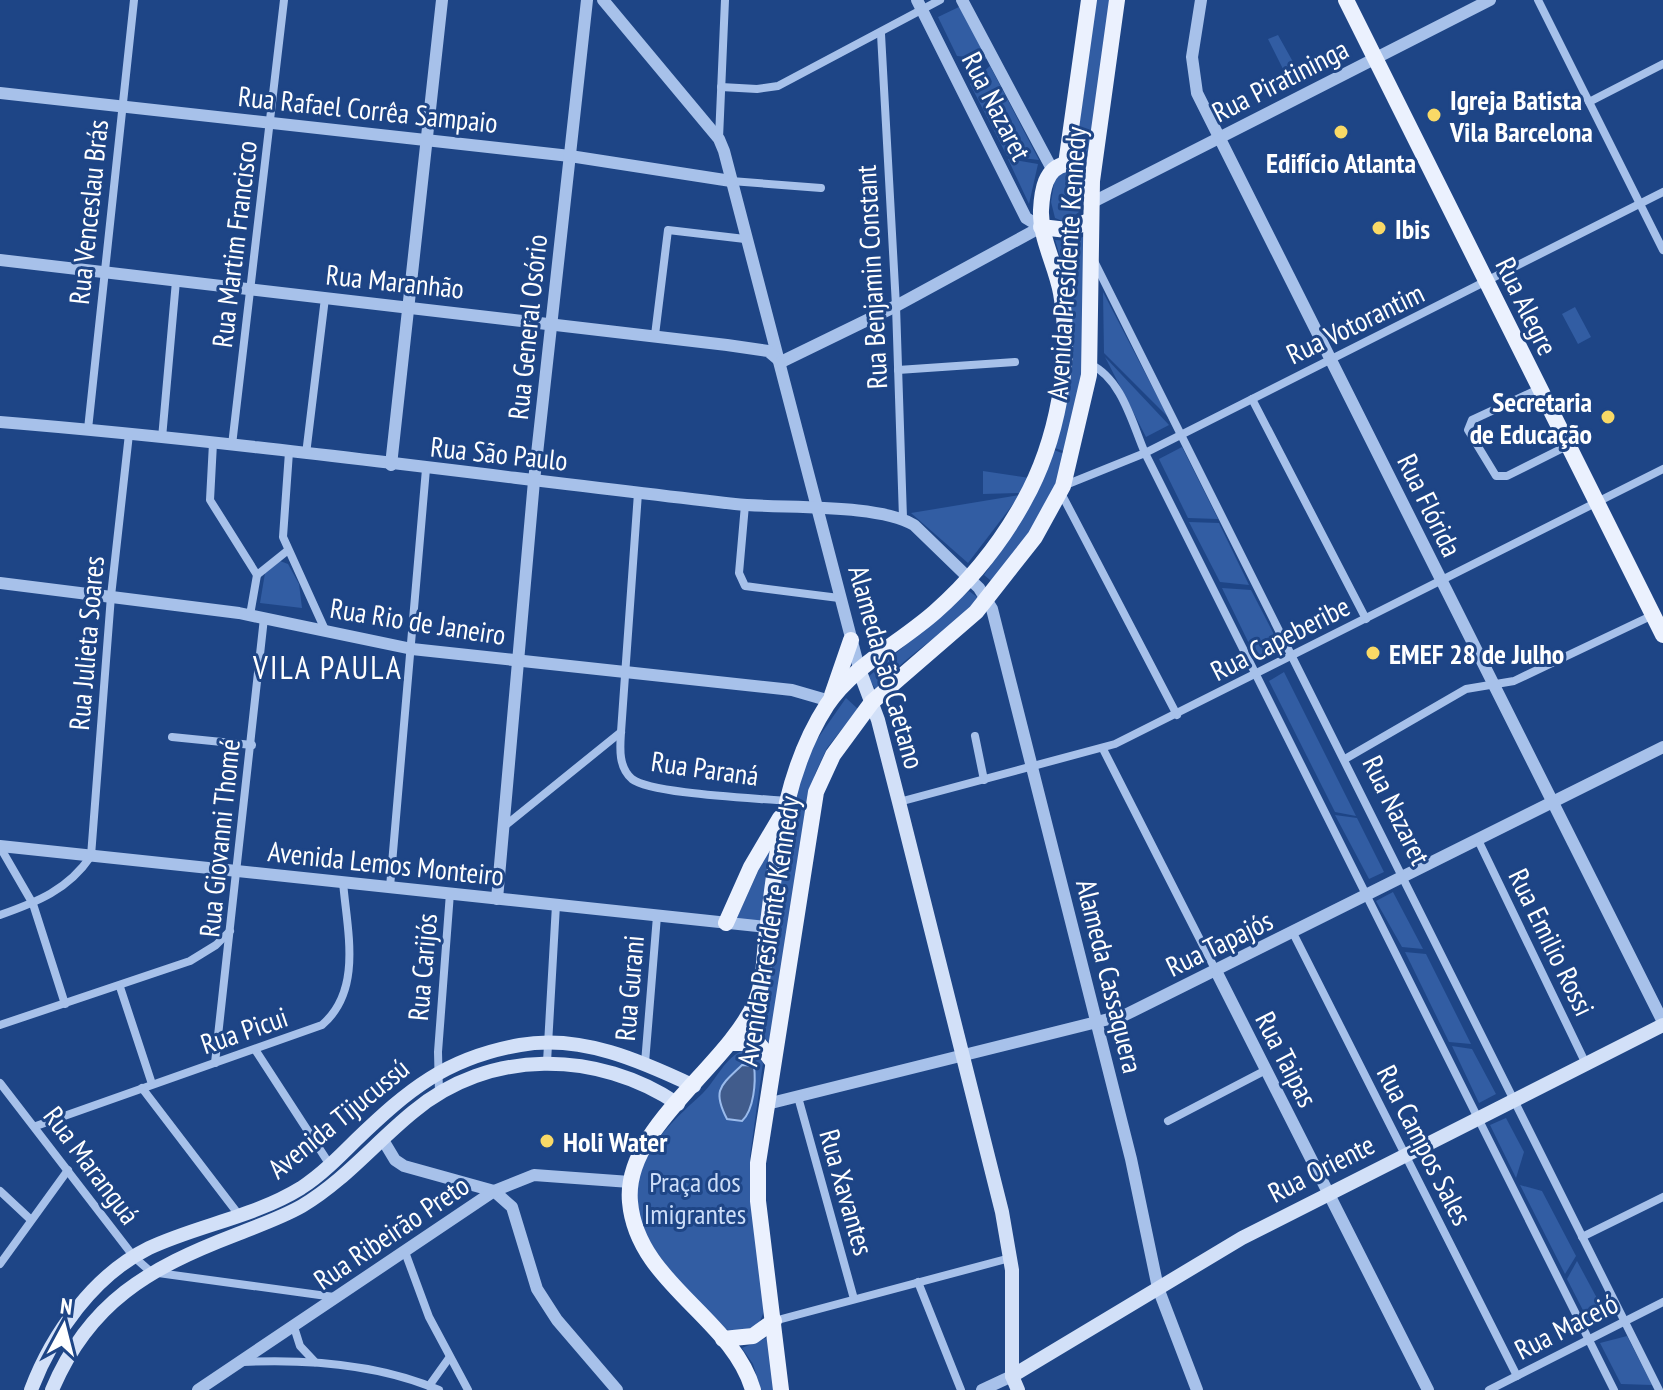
<svg xmlns="http://www.w3.org/2000/svg" width="1663" height="1390" font-family="'PT Sans Narrow',sans-serif">
	<style>
		.green { fill: #325da3 }
		.water { fill: #415c8c; stroke: #9abbec; stroke-width: 2 }
		.lines { fill: none; stroke-linecap: round; stroke-linejoin: round }
		.minor { stroke: #a7c1ea; stroke-width: 8 }
		.tertiary { stroke: #a7c1ea; stroke-width: 12 }
		.secondary { stroke: #d2e0f8; stroke-width: 14 }
		.primary { stroke: #ebf1fe; stroke-width: 16 }
		.poi-dot { fill: #f9d966; stroke: #1e4586; stroke-width: 3 }
		.labels { text-anchor: middle; dominant-baseline: central; stroke-width: 6; stroke-linejoin: round; paint-order: stroke }
		.street-label { font-size: 28px; fill: #fff; stroke: #1e4586 }
		.poi-label { font-size: 28px; font-weight: bold; fill: #fff; stroke: #1e4586; text-anchor: start }
		.park-label { font-size: 28px; fill: #ccddf8; stroke: #1e4586 }
		.quarter-label { font-size: 32px; letter-spacing: 2px; fill: #fff; stroke: #1e4586 }
	</style>
	<rect width="100%" height="100%" fill="#1e4586"/>
	<g class="green">
		<path d="M1095 0H1112L1090 163 1076 153Z"/>
		<path d="M961 6 988 59 957 56 938 17Z"/>
		<path d="M1278 35 1302 78 1307 80 1295 86 1289 81 1268 39Z"/>
		<path d="M990 66 1039 160 1007 156 970 84Z"/>
		<path d="M1008 159 1038 164 1029 204Z"/>
		<path d="M1066 170 1077 173 1084 186 1079 212 1065 222 1055 218 1051 202 1055 177Z"/>
		<path d="M1085 236 1086 363 1069 453 1055 448C1074 377 1078 311 1055 240L1073 241Z"/>
		<path d="M1103 292 1168 417 1104 353Z"/>
		<path d="M1575 307 1591 337 1578 344 1562 314Z"/>
		<path d="M1105 357 1169 425 1146 437Z"/>
		<path d="M1182 447 1218 519 1188 518 1159 459Z"/>
		<path d="M1054 450 1067 455C1050 503 1026 543 995 584L984 575C1013 535 1038 496 1054 450Z"/>
		<path d="M983 471 1030 478 1022 493 983 494Z"/>
		<path d="M1020 495 968 563 911 513Z"/>
		<path d="M1189 522 1219 523 1249 585 1220 582Z"/>
		<path d="M280 561 288 564 299 584 302 608 260 603 265 573Z"/>
		<path d="M1222 588 1251 590 1280 646 1256 658Z"/>
		<path d="M969 591 981 600C948 631 905 655 876 690L868 677Z"/>
		<path d="M1284 672 1356 816 1335 812 1269 681Z"/>
		<path d="M846 698 858 709 827 748 815 774 771 1045 764 1037 743 1032 799 780 816 741Z"/>
		<path d="M1335 815 1357 818 1384 872 1369 879Z"/>
		<path d="M777 829 763 922 736 920Z"/>
		<path d="M1393 892 1423 949 1402 947 1376 901Z"/>
		<path d="M1405 952 1426 954 1471 1044 1449 1042Z"/>
		<path d="M1452 1046 1472 1049 1496 1094 1479 1103Z"/>
		<path d="M744 1050 753 1051 763 1063 750 1156 767 1304 758 1326C746 1329 735 1334 723 1328 713 1323 705 1309 698 1301 667 1267 629 1230 638 1180 645 1145 678 1116 703 1093 717 1079 725 1057 744 1050Z"/>
		<path d="M1506 1118 1524 1152 1516 1178 1490 1125Z"/>
		<path d="M1520 1185 1542 1191 1576 1256 1565 1274Z"/>
		<path d="M1577 1261 1606 1315 1589 1322 1567 1279Z"/>
		<path d="M1627 1336 1652 1385 1621 1384 1600 1343Z"/>
		<path d="M769 1337 777 1390H761L753 1364 742 1348Z"/>
	</g>
	<path class="water" d="M742 1065 754 1066C756 1082 754 1110 742 1121L727 1119C712 1090 720 1086 742 1065Z"/>
	<g class="lines">
		<g class="minor">
			<path d="M1538 0 1663 250"/>
			<path d="M881 34 896 306 903 518"/>
			<path d="M721 87 757 89 778 86 940 0"/>
			<path d="M1589 102 1663 64"/>
			<path d="M719 138 725 0"/>
			<path d="M731 181 821 188"/>
			<path d="M1094 261 1659 1390"/>
			<path d="M655 335 668 230 745 239"/>
			<path d="M1090 364C1122 379 1132 423 1145 453L1614 1390"/>
			<path d="M898 370 1015 362"/>
			<path d="M1539 389 1472 420 1468 430 1496 476H1507L1567 446"/>
			<path d="M1252 399 1366 619"/>
			<path d="M88 429 134 0"/>
			<path d="M162 438 176 281"/>
			<path d="M213 443 210 500 257 575 250 615"/>
			<path d="M232 445 284 0"/>
			<path d="M289 452 283 537 326 632"/>
			<path d="M306 454 325 298"/>
			<path d="M1063 486 1145 453 1663 192"/>
			<path d="M638 493 621 732C620 747 618 767 632 779 651 794 757 798 786 801"/>
			<path d="M1061 493 1177 715"/>
			<path d="M745 505 739 573 745 586 839 598"/>
			<path d="M257 575 287 551"/>
			<path d="M975 736 984 780"/>
			<path d="M172 737 252 745"/>
			<path d="M1103 749 1216 971"/>
			<path d="M1345 759 1466 689 1514 681 1653 615"/>
			<path d="M899 802 1115 744 1663 469"/>
			<path d="M506 825 621 732"/>
			<path d="M1478 840 1586 1064"/>
			<path d="M0 847 33 904 65 1004"/>
			<path d="M390 887 426 469"/>
			<path d="M0 915C37 902 68 890 91 856L111 596 129 434"/>
			<path d="M1293 933 1517 1376"/>
			<path d="M120 987 152 1084"/>
			<path d="M0 1025 190 961 216 945 230 931"/>
			<path d="M256 1051 330 1165"/>
			<path d="M547 1062 556 905"/>
			<path d="M215 1063 264 618"/>
			<path d="M645 1063 657 916"/>
			<path d="M0 1083 134 1257 151 1272 334 1297"/>
			<path d="M142 1088 239 1215"/>
			<path d="M439 1093 438 1052 450 893"/>
			<path d="M798 1097 854 1299"/>
			<path d="M1168 1121 1266 1070"/>
			<path d="M36 1126 322 1025C363 990 347 930 343 882"/>
			<path d="M0 1191 30 1219"/>
			<path d="M1582 1237 1663 1197"/>
			<path d="M405 1252 429 1317 468 1390"/>
			<path d="M0 1264 68 1170"/>
			<path d="M918 1282 961 1390"/>
			<path d="M774 1321 1010 1258"/>
			<path d="M294 1327 300 1346 315 1362"/>
			<path d="M243 1362C309 1359 378 1364 439 1390"/>
			<path d="M429 1386 449 1358"/>
			<path d="M1489 1390 1663 1302"/>
		</g>
		<g class="tertiary">
			<path d="M603 0 719 139 724 151 860 672"/>
			<path d="M917 0 1026 218 1041 227"/>
			<path d="M962 0 1052 169"/>
			<path d="M1201 0 1192 57 1197 93 1663 1022"/>
			<path d="M0 93 570 156 731 181"/>
			<path d="M1091 203 1490 0"/>
			<path d="M0 260 727 345 768 351 781 362"/>
			<path d="M781 362 896 306 1041 227"/>
			<path d="M0 422C245 442 490 476 735 504 780 509 878 503 914 525L979 588 992 609 1131 1159 1158 1288 1197 1390"/>
			<path d="M391 465 442 0"/>
			<path d="M0 583 239 613 412 649 792 690 830 701"/>
			<path d="M0 846 767 927"/>
			<path d="M497 899 534 481 587 0"/>
			<path d="M1216 971 1428 1390"/>
			<path d="M767 1104 1125 1015 1663 747"/>
			<path d="M383 1140 395 1160 404 1166 494 1191 512 1207 537 1289 557 1320 617 1390"/>
			<path d="M198 1390 494 1191 534 1175 630 1182"/>
			<path d="M982 1390 1012 1376"/>
		</g>
		<g class="secondary">
			<path d="M860 672 878 720 899 802 1002 1212 1012 1270V1376L1018 1390"/>
			<path d="M1012 1376 1242 1238 1663 1025"/>
			<path d="M31 1390C52 1334 94 1275 149 1248 198 1225 254 1217 301 1188 321 1175 339 1157 356 1140 408 1090 446 1058 520 1045 581 1034 641 1061 694 1086"/>
			<path d="M52 1390C89 1302 149 1268 235 1235 257 1226 281 1218 302 1206 344 1181 375 1143 413 1112 489 1048 598 1050 678 1104"/>
		</g>
		<g class="primary">
			<path d="M1346 0 1663 635"/>
			<path d="M1066 164 1089 0"/>
			<path d="M1041 227 1067 230 1089 221"/>
			<path d="M832 695 851 640"/>
			<path d="M726 923 751 867 780 818"/>
			<path d="M731 1043H758L773 1062"/>
			<path d="M723 1339 753 1336 774 1321"/>
			<path d="M753 1390C732 1317 637 1283 630 1202 623 1128 727 1068 756 1001 765 980 764 953 767 931 777 853 783 773 827 705 852 667 901 642 935 612 971 580 1001 543 1024 501 1057 442 1073 359 1061 293 1056 265 1040 239 1041 210 1042 191 1045 168 1066 164"/>
			<path d="M781 1390 758 1201V1163L816 792 833 755 872 702 976 612 1035 537 1063 486 1089 375 1092 181 1117 0"/>
		</g>
	</g>
	<g class="poi-dot">
		<circle cx="1434" cy="115" r="8"/>
		<circle cx="1341" cy="132" r="8"/>
		<circle cx="1379" cy="228" r="8"/>
		<circle cx="1608" cy="417" r="8"/>
		<circle cx="1373" cy="653" r="8"/>
		<circle cx="547" cy="1141" r="8"/>
	</g>
	<g class="labels">
		<g class="street-label">
			<text transform="translate(1280 80) rotate(-27)">Rua Piratininga</text>
			<text transform="translate(997 106) rotate(63)">Rua Nazaret</text>
			<text transform="translate(368 109) rotate(6)">Rua Rafael Corrêa Sampaio</text>
			<text transform="translate(88 212) rotate(-84)">Rua Venceslau Brás</text>
			<text transform="translate(234 244) rotate(-83)">Rua Martim Francisco</text>
			<text transform="translate(1066 263) rotate(-86)">Avenida Presidente Kennedy</text>
			<text transform="translate(871 277) rotate(-93)">Rua Benjamin Constant</text>
			<text transform="translate(395 281) rotate(6)">Rua Maranhão</text>
			<text transform="translate(1527 306) rotate(64)">Rua Alegre</text>
			<text transform="translate(1355 323) rotate(-26)">Rua Votorantim</text>
			<text transform="translate(527 327) rotate(-84)">Rua General Osório</text>
			<text transform="translate(499 453) rotate(6)">Rua São Paulo</text>
			<text transform="translate(1430 505) rotate(64)">Rua Flórida</text>
			<text transform="translate(418 621) rotate(9)">Rua Rio de Janeiro</text>
			<text transform="translate(1280 638) rotate(-27)">Rua Capeberibe</text>
			<text transform="translate(86 643) rotate(-85)">Rua Julieta Soares</text>
			<text transform="translate(887 667) rotate(74)">Alameda São Caetano</text>
			<text transform="translate(705 768) rotate(8)">Rua Paraná</text>
			<text transform="translate(1397 810) rotate(64)">Rua Nazaret</text>
			<text transform="translate(219 838) rotate(-84)">Rua Giovanni Thomé</text>
			<text transform="translate(386 863) rotate(6)">Avenida Lemos Monteiro</text>
			<text transform="translate(768 931) rotate(-81)">Avenida Presidente Kennedy</text>
			<text transform="translate(1552 942) rotate(64)">Rua Emilio Rossi</text>
			<text transform="translate(1219 943) rotate(-26)">Rua Tapajós</text>
			<text transform="translate(422 967) rotate(-85)">Rua Carijós</text>
			<text transform="translate(1110 976) rotate(76)">Alameda Cassaquera</text>
			<text transform="translate(629 988) rotate(-85)">Rua Gurani</text>
			<text transform="translate(244 1030) rotate(-19)">Rua Picui</text>
			<text transform="translate(1287 1059) rotate(63)">Rua Taipas</text>
			<text transform="translate(338 1118) rotate(-39)">Avenida Tijucussú</text>
			<text transform="translate(1425 1145) rotate(63)">Rua Campos Sales</text>
			<text transform="translate(92 1165) rotate(53)">Rua Maranguá</text>
			<text transform="translate(1321 1168) rotate(-27)">Rua Oriente</text>
			<text transform="translate(847 1192) rotate(74)">Rua Xavantes</text>
			<text transform="translate(391 1232) rotate(-34)">Rua Ribeirão Preto</text>
			<text transform="translate(1566 1326) rotate(-27)">Rua Maceió</text>
		</g>
		<g class="poi-label">
			<text x="1450" y="99">Igreja Batista<tspan x="1450" dy="32">Vila Barcelona</tspan></text>
			<text x="1341" y="162" text-anchor="middle">Edifício Atlanta</text>
			<text x="1395" y="228">Ibis</text>
			<text x="1592" y="401" text-anchor="end">Secretaria<tspan x="1592" dy="32">de Educação</tspan></text>
			<text x="1389" y="653">EMEF 28 de Julho</text>
			<text x="563" y="1141">Holi Water</text>
		</g>
		<g class="park-label">
			<text x="695" y="1181">Praça dos<tspan x="695" dy="32">Imigrantes</tspan></text>
		</g>
		<g class="quarter-label">
			<text x="328" y="667">VILA PAULA</text>
		</g>
	</g>
	<g transform="translate(64 1326) rotate(7)" stroke="#1e4586" stroke-width="6" paint-order="stroke">
	<path d="M0-6L14 30L0 20L-14 30Z" fill="#ffffff"/>
	<text y="-12" font-size="22" font-weight="bold" text-anchor="middle" fill="#ffffff">N</text>
	</g>
</svg>
